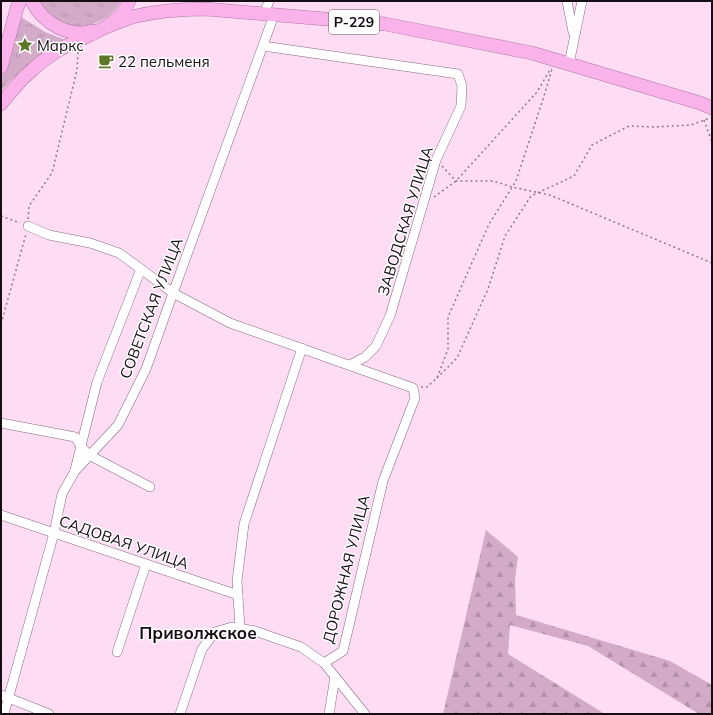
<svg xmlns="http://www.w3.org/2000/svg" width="713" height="715" font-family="Mulish,sans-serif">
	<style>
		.grass { fill: url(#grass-tufts) }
		.forest { fill: url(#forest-firs) }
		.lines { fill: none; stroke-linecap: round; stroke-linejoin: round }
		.minor-casing { stroke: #866a7f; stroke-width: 10 }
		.highway-casing { stroke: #aa799f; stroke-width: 14 }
		.path { stroke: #907a8a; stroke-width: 1.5; stroke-dasharray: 2 3; stroke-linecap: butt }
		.minor { stroke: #fff; stroke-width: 9 }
		.highway { stroke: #fab3ea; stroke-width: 13 }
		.labels { text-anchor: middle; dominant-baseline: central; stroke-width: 3; stroke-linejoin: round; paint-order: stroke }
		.shield { fill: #fff; stroke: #5c555a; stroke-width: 1 }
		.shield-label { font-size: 14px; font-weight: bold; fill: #160c14 }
		.poi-label { font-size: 15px; fill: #160c14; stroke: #fff; text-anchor: start }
		.street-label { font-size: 15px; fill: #160c14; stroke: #fff }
		.quarter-label { font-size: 17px; font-weight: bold; fill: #160c14; stroke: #fff }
	</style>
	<defs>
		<pattern id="grass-tufts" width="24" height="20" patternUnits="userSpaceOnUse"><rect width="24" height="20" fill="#d3aac8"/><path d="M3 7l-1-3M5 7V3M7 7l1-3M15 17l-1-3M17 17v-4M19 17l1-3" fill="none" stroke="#b491ab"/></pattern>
		<pattern id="forest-firs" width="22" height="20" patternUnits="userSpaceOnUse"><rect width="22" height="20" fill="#d3aac8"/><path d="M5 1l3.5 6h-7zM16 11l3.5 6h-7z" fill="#b491ab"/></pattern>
	</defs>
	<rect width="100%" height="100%" fill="#fddcf4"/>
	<g class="grass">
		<path d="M39 1H121C105 29 66 36 44 9 42 7 41 4 39 1Z"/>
		<path d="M21 17 45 32 66 40C41 54 20 69 1 91V79Z"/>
	</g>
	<path class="forest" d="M486 530 518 557 515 579 516 615 670 661 712 685V714H699L588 646 510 625 508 654 605 714H443Z"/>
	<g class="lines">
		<defs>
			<g id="minor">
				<path d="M567 1 573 32"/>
				<path d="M264 14 269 1"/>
				<path d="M263 46 458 74 462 86 461 106 436 160 390 316 376 346 365 357 350 365"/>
				<path d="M569 64 582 1"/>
				<path d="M28 226 49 235 90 243 119 253 141 269 173 293 230 323 413 388 415 398 383 481 343 651 324 663"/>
				<path d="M1 423 75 437 81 446 89 455 150 487"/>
				<path d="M75 470 97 382 141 269"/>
				<path d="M1 515 238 595"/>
				<path d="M240 628 237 581 244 524 302 348"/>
				<path d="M117 652 146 564"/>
				<path d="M1 695 49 714"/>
				<path d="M4 714 54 533 62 494 75 471 118 425 146 369 173 293 274 15"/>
				<path d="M180 714 202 649 215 632 232 627 255 631 301 647 324 663 365 714"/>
				<path d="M329 714 335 677"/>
			</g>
			<g id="highway">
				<path d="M32 1C41 19 59 32 80 33 84 33 88 32 92 31"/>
				<path d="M106 27C114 24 123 20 132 17 156 11 181 9 206 9L385 24 532 53 700 103 712 108"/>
				<path d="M1 67 17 8 20 1"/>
				<path d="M1 104C10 93 19 81 30 72 38 64 48 57 57 51 80 37 119 29 129 1"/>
			</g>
		</defs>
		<use href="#minor" class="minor-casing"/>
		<use href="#highway" class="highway-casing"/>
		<g class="path">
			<path d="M704 120 712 142"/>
			<path d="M442 166 456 181H493L512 187 550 195 712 263"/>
			<path d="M434 197 456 181 537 92 551 68"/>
			<path d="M1 216 20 223"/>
			<path d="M28 219 29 206 52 173 77 70 78 52"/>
			<path d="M1 324 26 234"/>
			<path d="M437 378 457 358 488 289 505 236 531 196 574 176 592 145 629 126 654 127 691 125 710 118"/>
			<path d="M421 387H427L437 378 448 349V317L489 224 516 181 544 96 552 69"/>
		</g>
		<use href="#minor" class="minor"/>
		<use href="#highway" class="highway"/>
	</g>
	<defs>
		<symbol id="sight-bare" viewBox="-9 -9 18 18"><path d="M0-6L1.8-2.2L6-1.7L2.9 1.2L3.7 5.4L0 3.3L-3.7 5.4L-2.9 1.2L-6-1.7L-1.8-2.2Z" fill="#5d7628" stroke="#fff" stroke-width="2.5" paint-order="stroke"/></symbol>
		<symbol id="cafe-bare" viewBox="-9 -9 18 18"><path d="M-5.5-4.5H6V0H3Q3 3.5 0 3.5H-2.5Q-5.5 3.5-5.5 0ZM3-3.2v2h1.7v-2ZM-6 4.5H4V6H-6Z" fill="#5d7628" stroke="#fff" stroke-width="2.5" paint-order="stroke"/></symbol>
	</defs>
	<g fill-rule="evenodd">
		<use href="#sight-bare" x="14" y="34" width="22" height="22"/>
		<use href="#cafe-bare" x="95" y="50" width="22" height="22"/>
	</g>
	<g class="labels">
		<rect class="shield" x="329" y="10" width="50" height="24" rx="3"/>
		<g class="shield-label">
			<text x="354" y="22">Р-229</text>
		</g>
		<g class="poi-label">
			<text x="37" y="45">Маркс</text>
			<text x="118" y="61">22 пельменя</text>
		</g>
		<g class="street-label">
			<text transform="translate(405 221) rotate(-73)">ЗАВОДСКАЯ УЛИЦА</text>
			<text transform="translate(151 308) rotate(-69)">СОВЕТСКАЯ УЛИЦА</text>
			<text transform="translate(124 542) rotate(19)">САДОВАЯ УЛИЦА</text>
			<text transform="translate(346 569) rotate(-76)">ДОРОЖНАЯ УЛИЦА</text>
		</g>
		<g class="quarter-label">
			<text x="198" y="632">Приволжское</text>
		</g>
	</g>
	<rect width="713" height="715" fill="none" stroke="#160c14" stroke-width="4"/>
</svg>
